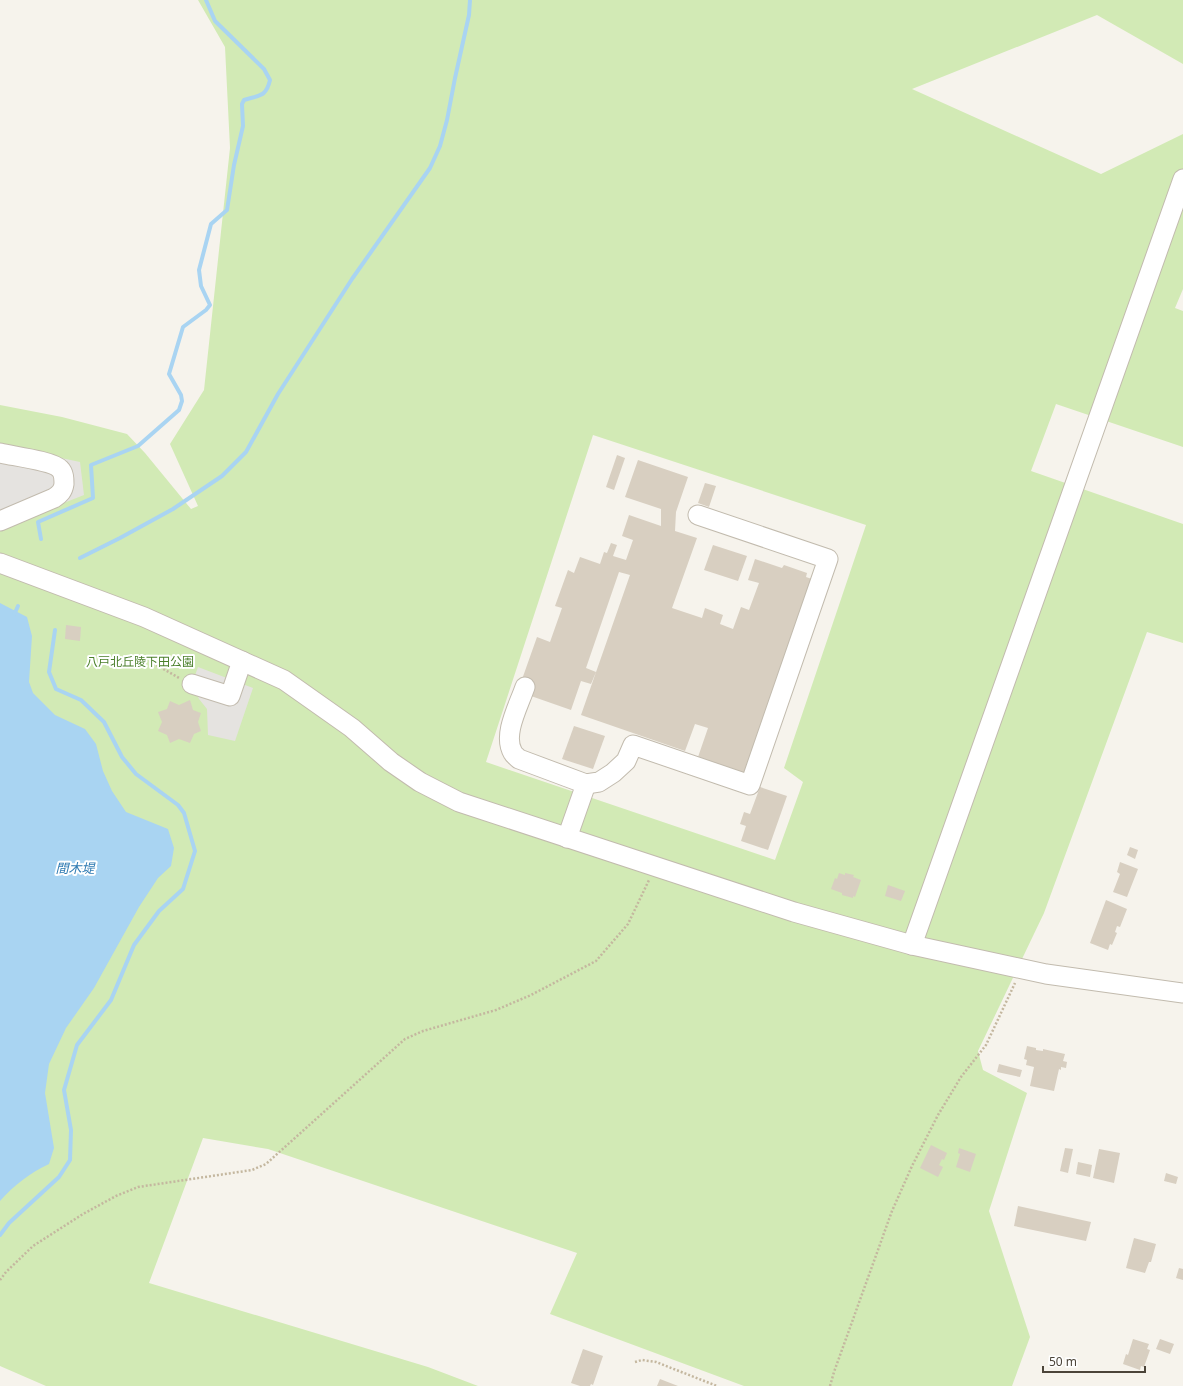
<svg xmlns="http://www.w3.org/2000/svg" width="1183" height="1386" font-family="'Noto Sans','Noto Sans JP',sans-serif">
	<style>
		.green { fill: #d2eab5; fill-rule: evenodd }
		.parking { fill: #e5e3e0 }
		.water { fill: #a9d4f2 }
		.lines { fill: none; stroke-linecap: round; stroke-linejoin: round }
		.stream { stroke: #a9d4f2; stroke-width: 4 }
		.building { fill: #d8cfc1 }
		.minor-casing { stroke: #c2bbae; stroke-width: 21 }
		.path { stroke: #c4b79f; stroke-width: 2.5; stroke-dasharray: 2 2; stroke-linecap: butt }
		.minor { stroke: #fff; stroke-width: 19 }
		.labels { text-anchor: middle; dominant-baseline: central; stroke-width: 4; stroke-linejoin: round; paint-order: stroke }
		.park-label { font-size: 12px; fill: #4a7f2a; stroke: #fff }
		.water-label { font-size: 13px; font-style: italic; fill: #2e7ab2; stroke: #fff }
	</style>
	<rect width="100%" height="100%" fill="#f6f3ec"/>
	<path class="green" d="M198 0H1183V64L1097 15 912 89 1101 174 1183 134V289L1175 308 1183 311V447L1056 404 1031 471 1183 524V643L1147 632 1044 913 978 1051 983 1070 1027 1093 989 1211 1030 1337 1012 1386H744L550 1314 577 1253 268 1149 203 1138 149 1283 428 1367 478 1386H46L0 1366V405L62 417 127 434 145 453 191 509 198 506 170 444 204 390 230 148 225 47ZM593 435 866 525 784 768 803 782 775 860 486 762Z"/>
	<g class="parking">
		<path d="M0 445 80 462 84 495 0 528Z"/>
		<path d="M198 667 253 688 235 741 208 735 207 709 199 699 192 684Z"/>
	</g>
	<path class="water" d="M0 603 27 617 32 636 29 682 33 693 55 715 85 729 96 744 103 771 112 791 126 812 168 829 174 848 171 866 158 878 139 907 94 988 66 1028 49 1064 45 1093 54 1148 49 1164C30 1173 14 1185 0 1201Z"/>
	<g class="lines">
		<g class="stream">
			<path d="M41 539 38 522 93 498 91 465 138 446 179 410 182 401 181 395 169 374 183 327 206 310 210 305 201 286 199 270 211 224 227 210 234 165 243 126 242 104 244 100C260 95 266 97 270 80L264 69 215 21 206 0"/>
			<path d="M80 558 120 538 173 509 222 476 246 452 278 394 352 279 430 168 440 146 447 120 455 78 469 15 470 0"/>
			<path d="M14 615 18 606"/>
			<path d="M0 1235 9 1223 59 1177 70 1160 71 1130 64 1090 77 1045 111 1000 134 945 159 911 183 889 195 851 184 813 178 805 136 774 122 757 104 722 81 700 56 689 49 672 55 630"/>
		</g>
	</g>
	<g class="building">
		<path d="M617 455 625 458 614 490 606 487Z"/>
		<path d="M638 460 688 477 676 512 675 531 697 538 672 608 702 618 705 608 723 615 720 624 733 629 741 607 749 610 759 583 748 580 755 559 782 568 784 565 807 573 806 577 812 579 744 773 698 757 708 728 695 724 685 751 581 715 630 575 619 572 586 668 596 672 591 684 581 681 571 710 531 696 520 685 537 637 550 642 562 608 555 606 568 570 574 573 580 557 600 564 604 552 607 553 611 543 617 545 613 556 626 560 633 540 622 536 629 515 661 526V509L625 497Z"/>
		<path d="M705 483 716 486 709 507 698 503Z"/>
		<path d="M713 545 747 556 738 581 704 570Z"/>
		<path d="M66 625 81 627 80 641 65 639Z"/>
		<path d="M190 700 193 710 201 713 198 722 201 731 194 734 190 743 179 739 170 743 167 735 158 731 162 722 158 712 167 709 170 701 179 705Z"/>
		<path d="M574 726 605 736 593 769 562 759Z"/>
		<path d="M760 787 787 796 768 850 741 841 746 826 740 824 744 812 750 814Z"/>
		<path d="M1130 847 1138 850 1135 859 1127 855Z"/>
		<path d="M1120 862 1138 869 1127 897 1113 892 1120 874 1117 872Z"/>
		<path d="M839 873 845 875V873L854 875 853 877 861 880 855 897 853 896V898L842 895V893L831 889 835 878 837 879Z"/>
		<path d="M888 885 905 891 901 901 885 896Z"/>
		<path d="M1106 900 1127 909 1120 927 1117 926 1115 932 1117 933 1112 945 1110 944 1108 950 1090 943Z"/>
		<path d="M1027 1046 1036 1048V1050L1043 1051V1049L1065 1054 1063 1061 1067 1062 1066 1068 1061 1067V1070L1059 1069 1054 1091 1030 1086 1034 1067 1026 1065 1027 1060 1024 1059Z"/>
		<path d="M999 1064 1022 1070 1020 1077 997 1072Z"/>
		<path d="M931 1145 947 1153 944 1160 942 1159 939 1165 943 1167 938 1177 920 1168Z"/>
		<path d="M959 1148 976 1154 970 1172 956 1167 960 1154 958 1153Z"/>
		<path d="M1065 1148 1073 1149 1068 1173 1060 1171Z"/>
		<path d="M1099 1149 1120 1153 1114 1183 1093 1178Z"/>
		<path d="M1078 1162 1092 1165 1090 1177 1076 1174Z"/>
		<path d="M1166 1173 1178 1177 1176 1184 1164 1181Z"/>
		<path d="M1018 1206 1091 1222 1086 1241 1014 1226Z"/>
		<path d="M1134 1238 1156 1244 1151 1262H1149L1145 1273 1126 1268Z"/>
		<path d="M1179 1268 1183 1269V1280L1176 1278Z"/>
		<path d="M1133 1339 1149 1344 1147 1349 1150 1350 1144 1367 1141 1366 1140 1370 1123 1364 1126 1354 1128 1355Z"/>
		<path d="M1160 1339 1174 1344 1170 1354 1156 1349Z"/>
		<path d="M583 1349 603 1356 593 1385 591 1384 590 1386H580L571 1383Z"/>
		<path d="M660 1379 678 1386H657Z"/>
	</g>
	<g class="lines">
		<defs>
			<g id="minor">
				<path d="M0 453C12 456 53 461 60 469 64 473 64 479 64 484 63 491 60 494 54 498L0 521"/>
				<path d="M0 563 144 617 284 680 352 728 391 762 420 782 459 802 794 912 912 945 1046 974 1183 993"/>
				<path d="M192 684 230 696 242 661"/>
				<path d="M525 687C519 705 502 735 513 753 514 755 517 757 519 759L586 784 567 838"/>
				<path d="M586 784 599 782 613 773 626 761 633 745 750 785 828 559 698 515"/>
				<path d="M912 945 1183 179"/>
			</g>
		</defs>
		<use href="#minor" class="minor-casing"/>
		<g class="path">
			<path d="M139 655 179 678"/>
			<path d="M0 1280 6 1272 33 1246 83 1214 116 1196 138 1187 252 1170 266 1164 405 1039 423 1031 496 1010 531 995 596 961 628 924 649 880"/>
			<path d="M635 1362 642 1360 656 1362 717 1386"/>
			<path d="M830 1386 834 1372 892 1211 912 1166 938 1115 961 1077 986 1045 1015 983"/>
		</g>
		<use href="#minor" class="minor"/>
	</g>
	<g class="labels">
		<g class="park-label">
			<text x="140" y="661">八戸北丘陵下田公園</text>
		</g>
		<g class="water-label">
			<text x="75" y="868">間木堤</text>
		</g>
	</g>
	<path d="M1043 1366v6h102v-6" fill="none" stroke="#4b4439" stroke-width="2"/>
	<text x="1049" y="1366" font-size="12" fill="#4b4439" stroke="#ffffff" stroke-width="3" paint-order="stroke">50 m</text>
</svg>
